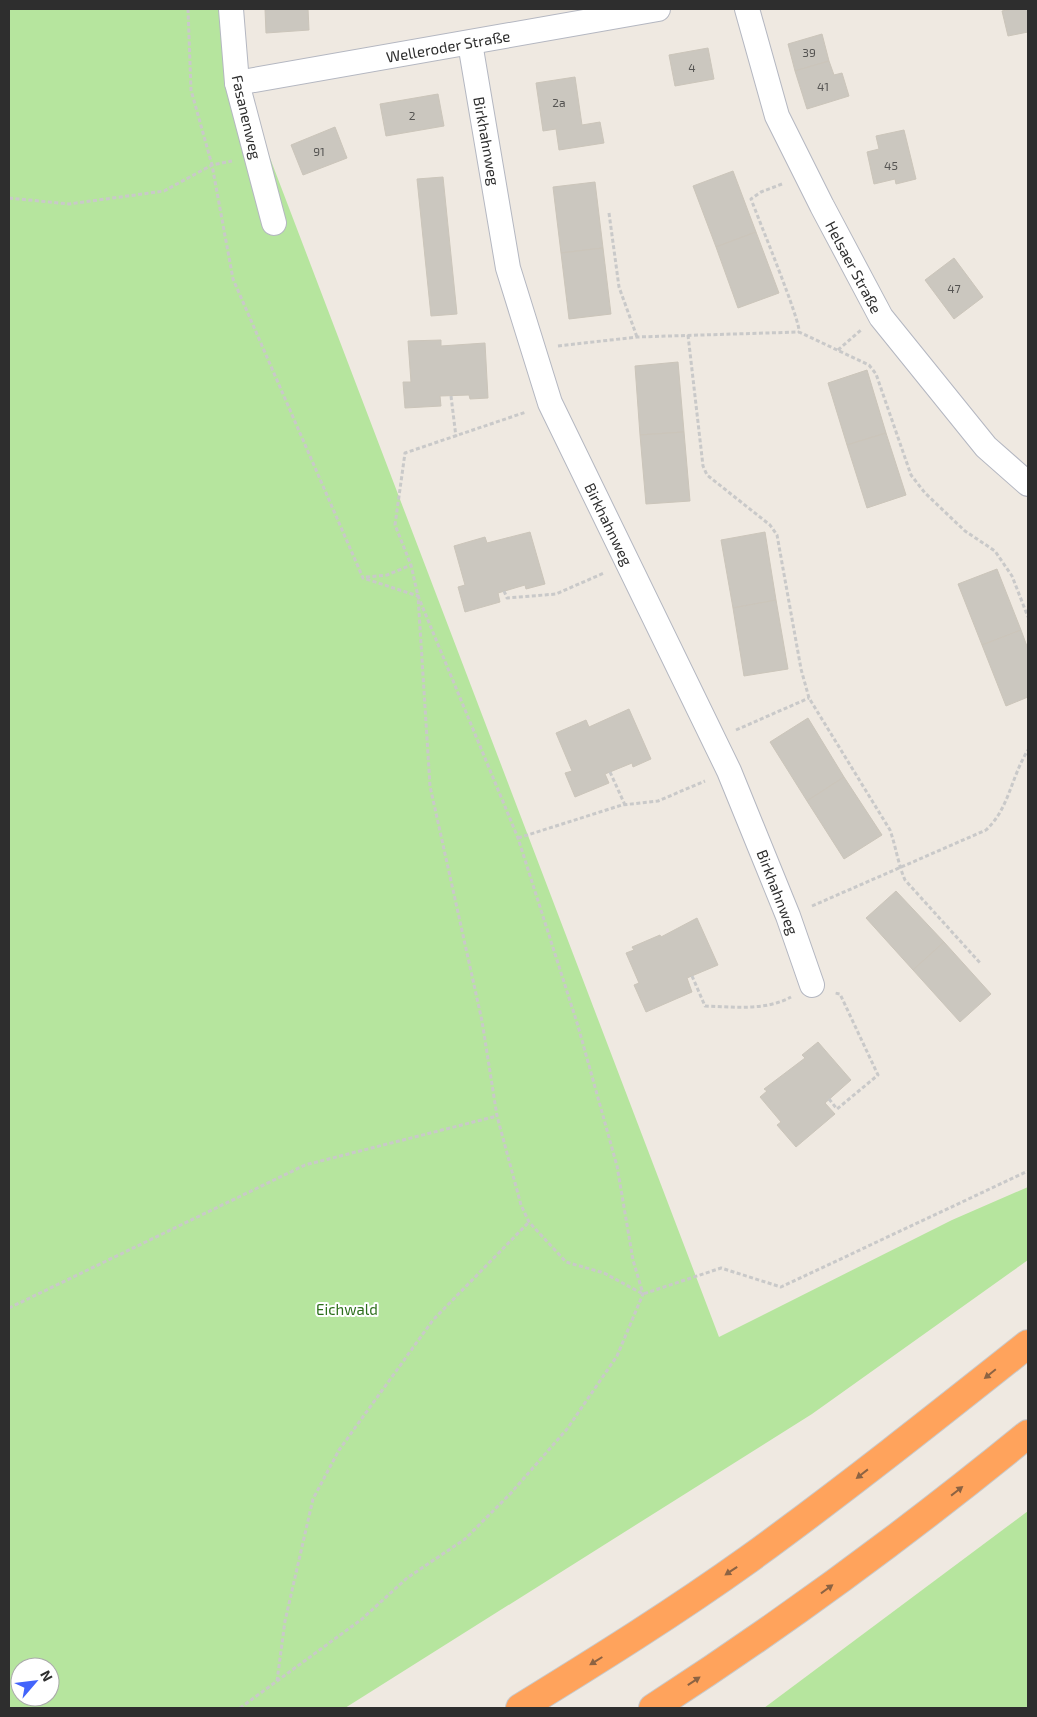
<svg xmlns="http://www.w3.org/2000/svg" width="1037" height="1717" font-family="'Exo 2',sans-serif">
	<style>
		.green { fill: #b6e59e; fill-rule: evenodd }
		.building { fill: #cbc7bf; stroke: #cbc5ba }
		.lines { fill: none; stroke-linecap: round; stroke-linejoin: round }
		.minor-casing { stroke: #b4b7c1; stroke-width: 26 }
		.motorway-casing { stroke: #c9c9c9; stroke-width: 30 }
		.path { stroke: #c9c9c9; stroke-width: 3; stroke-dasharray: 4 2.5; stroke-linecap: butt }
		.minor { stroke: #fff; stroke-width: 24 }
		.motorway { stroke: #ffa35c; stroke-width: 28 }
		.oneway { fill: #8c6343 }
		.labels { text-anchor: middle; dominant-baseline: central; stroke-width: 4; stroke-linejoin: round; paint-order: stroke }
		.number-label { font-size: 12px; fill: #555452 }
		.street-label { font-size: 15px; fill: #2e2e2e; stroke: #fff }
		.park-label { font-size: 15px; fill: #2c6e1b; stroke: #fff }
	</style>
	<rect width="100%" height="100%" fill="#efe9e1"/>
	<g class="green">
		<path d="M9 9H238L246 95 719 1337 952 1220 1028 1187V1260L812 1414 345 1708H9ZM20 1667H50V1697H20Z"/>
		<path d="M1028 1511V1708H764Z"/>
	</g>
	<g class="building">
		<path d="M265 9H308L309 30 266 33Z"/>
		<path d="M1011 9H1028V32L1008 36 1002 11Z"/>
		<path d="M822 34 829 61 795 71 788 44Z"/>
		<path d="M708 48 714 79 675 86 669 55Z"/>
		<path d="M829 61 834 75 842 73 849 96 807 109 795 71Z"/>
		<path d="M575 77 582 125 600 122 604 143 559 150 556 129 543 131 536 83Z"/>
		<path d="M438 94 444 126 386 136 380 104Z"/>
		<path d="M335 127 347 158 303 175 291 145Z"/>
		<path d="M904 130 916 179 896 184 895 179 874 184 867 152 879 149 876 136Z"/>
		<path d="M733 171 756 232 716 247 693 186Z"/>
		<path d="M443 177 457 314 431 316 417 179Z"/>
		<path d="M595 182 603 248 561 253 553 187Z"/>
		<path d="M756 232 779 293 738 308 716 247Z"/>
		<path d="M603 248 611 314 569 319 561 253Z"/>
		<path d="M954 258 983 297 954 319 925 280Z"/>
		<path d="M441 340V346L485 343 488 398 470 399 469 395 440 396 441 406 405 408 403 382H411L408 341Z"/>
		<path d="M678 362 684 432 640 435 635 366Z"/>
		<path d="M867 370 886 433 847 445 828 383Z"/>
		<path d="M684 432 690 501 646 504 640 435Z"/>
		<path d="M886 433 906 495 867 508 847 445Z"/>
		<path d="M530 532 545 584 526 589 525 585 498 593 500 602 465 612 458 587 465 585 454 546 485 537 487 543Z"/>
		<path d="M765 532 776 600 733 608 721 540Z"/>
		<path d="M997 569 1021 630 982 645 958 584Z"/>
		<path d="M776 600 788 669 744 676 733 608Z"/>
		<path d="M1021 630 1028 649V697L1006 706 982 645Z"/>
		<path d="M629 709 651 759 633 767 632 763 605 774 609 783 575 797 565 773 572 771 556 733 586 720 589 727Z"/>
		<path d="M808 718 844 777 807 801 770 742Z"/>
		<path d="M844 777 882 835 844 859 807 801Z"/>
		<path d="M896 891 944 942 913 970 866 918Z"/>
		<path d="M697 918 718 965 687 978 692 992 646 1012 634 985 639 983 626 953 634 950 632 947 660 935 661 937Z"/>
		<path d="M944 942 991 994 960 1022 913 970Z"/>
		<path d="M818 1042 851 1080 825 1103 835 1114 796 1147 777 1125 781 1122 760 1097 767 1091 764 1089 805 1058 802 1055Z"/>
	</g>
	<g class="lines">
		<defs>
			<g id="minor">
				<path d="M231 9 237 83 274 223"/>
				<path d="M747 9 777 116 822 206 881 317 986 447 1028 484"/>
				<path d="M470 43 508 268 550 403 729 771 788 916 812 985"/>
				<path d="M237 83 658 9"/>
			</g>
			<g id="motorway">
				<path d="M520 1708C598 1660 675 1612 749 1559 844 1490 936 1417 1028 1344"/>
				<path d="M653 1708C783 1624 908 1532 1028 1434"/>
			</g>
		</defs>
		<use href="#minor" class="minor-casing"/>
		<use href="#motorway" class="motorway-casing"/>
		<g class="path">
			<path d="M188 9 191 90 212 165 233 279 363 578 418 596 430 786 482 1021 497 1116 521 1205 529 1222 566 1262 604 1273 643 1294 721 1268 781 1287 1028 1171"/>
			<path d="M782 184 761 192 751 199C758 218 801 322 799 332L869 365 876 374 911 475 925 493 965 531 995 551 1012 576 1028 617"/>
			<path d="M9 198 69 204 164 191 212 165 232 161"/>
			<path d="M609 213 619 287 637 337"/>
			<path d="M688 335 703 466 707 475 770 525 777 535 801 669 809 698 890 830C896 847 898 864 905 880L981 964"/>
			<path d="M558 346 637 337 799 332"/>
			<path d="M838 350 861 330"/>
			<path d="M451 396 456 437"/>
			<path d="M366 577 387 575 411 565"/>
			<path d="M504 591 507 598 556 594 604 573"/>
			<path d="M736 730 809 698"/>
			<path d="M610 772 625 805"/>
			<path d="M518 838 622 805 658 801 705 781"/>
			<path d="M812 906 986 830C1009 809 1011 777 1028 750"/>
			<path d="M692 976 705 1006C734 1007 765 1011 791 997"/>
			<path d="M829 1099 837 1109 878 1075 840 994 835 993"/>
			<path d="M9 1308 305 1165 497 1116"/>
			<path d="M277 1681 285 1621 313 1499 339 1450 433 1320 529 1222"/>
			<path d="M240 1708 362 1619 407 1578 465 1539 511 1493 567 1429 617 1356 643 1294 633 1260 617 1166 578 1026 518 838 418 596 411 565 395 525 405 453 526 412"/>
		</g>
		<use href="#minor" class="minor"/>
		<use href="#motorway" class="motorway"/>
	</g>
	<defs><path id="oneway-solid" d="M-6-.8H1V-3.2L6.5 0L1 3.2V.8H-6Z" transform="scale(1.25)"/></defs>
	<g class="oneway">
		<use href="#oneway-solid" transform="translate(990 1374) rotate(141)"/>
		<use href="#oneway-solid" transform="translate(862 1474) rotate(142)"/>
		<use href="#oneway-solid" transform="translate(957 1491) rotate(-38)"/>
		<use href="#oneway-solid" transform="translate(731 1571) rotate(146)"/>
		<use href="#oneway-solid" transform="translate(827 1589) rotate(-36)"/>
		<use href="#oneway-solid" transform="translate(596 1661) rotate(148)"/>
		<use href="#oneway-solid" transform="translate(694 1681) rotate(-34)"/>
	</g>
	<g class="labels">
		<g class="number-label">
			<text x="809" y="52">39</text>
			<text x="692" y="67">4</text>
			<text x="823" y="86">41</text>
			<text x="559" y="102">2a</text>
			<text x="412" y="115">2</text>
			<text x="319" y="151">91</text>
			<text x="891" y="165">45</text>
			<text x="954" y="288">47</text>
		</g>
		<g class="street-label">
			<text transform="translate(448 46) rotate(-10)">Welleroder Straße</text>
			<text transform="translate(247 117) rotate(77)">Fasanenweg</text>
			<text transform="translate(487 141) rotate(80)">Birkhahnweg</text>
			<text transform="translate(854 267) rotate(62)">Helsaer Straße</text>
			<text transform="translate(609 524) rotate(64)">Birkhahnweg</text>
			<text transform="translate(778 892) rotate(69)">Birkhahnweg</text>
		</g>
		<g class="park-label">
			<text x="347" y="1309">Eichwald</text>
		</g>
	</g>
	<rect width="1037" height="1717" fill="none" stroke="#2e2e2e" stroke-width="20"/>
	<g transform="translate(35 1682) rotate(62)"><circle r="24" fill="#ffffff" stroke="#ababab"/>
	<path d="M0-4L9 19L0 12L-9 19Z" fill="#4264fb"/>
	<text y="-8" font-size="14" font-weight="bold" text-anchor="middle" fill="#2e2e2e">N</text>
	</g>
</svg>
